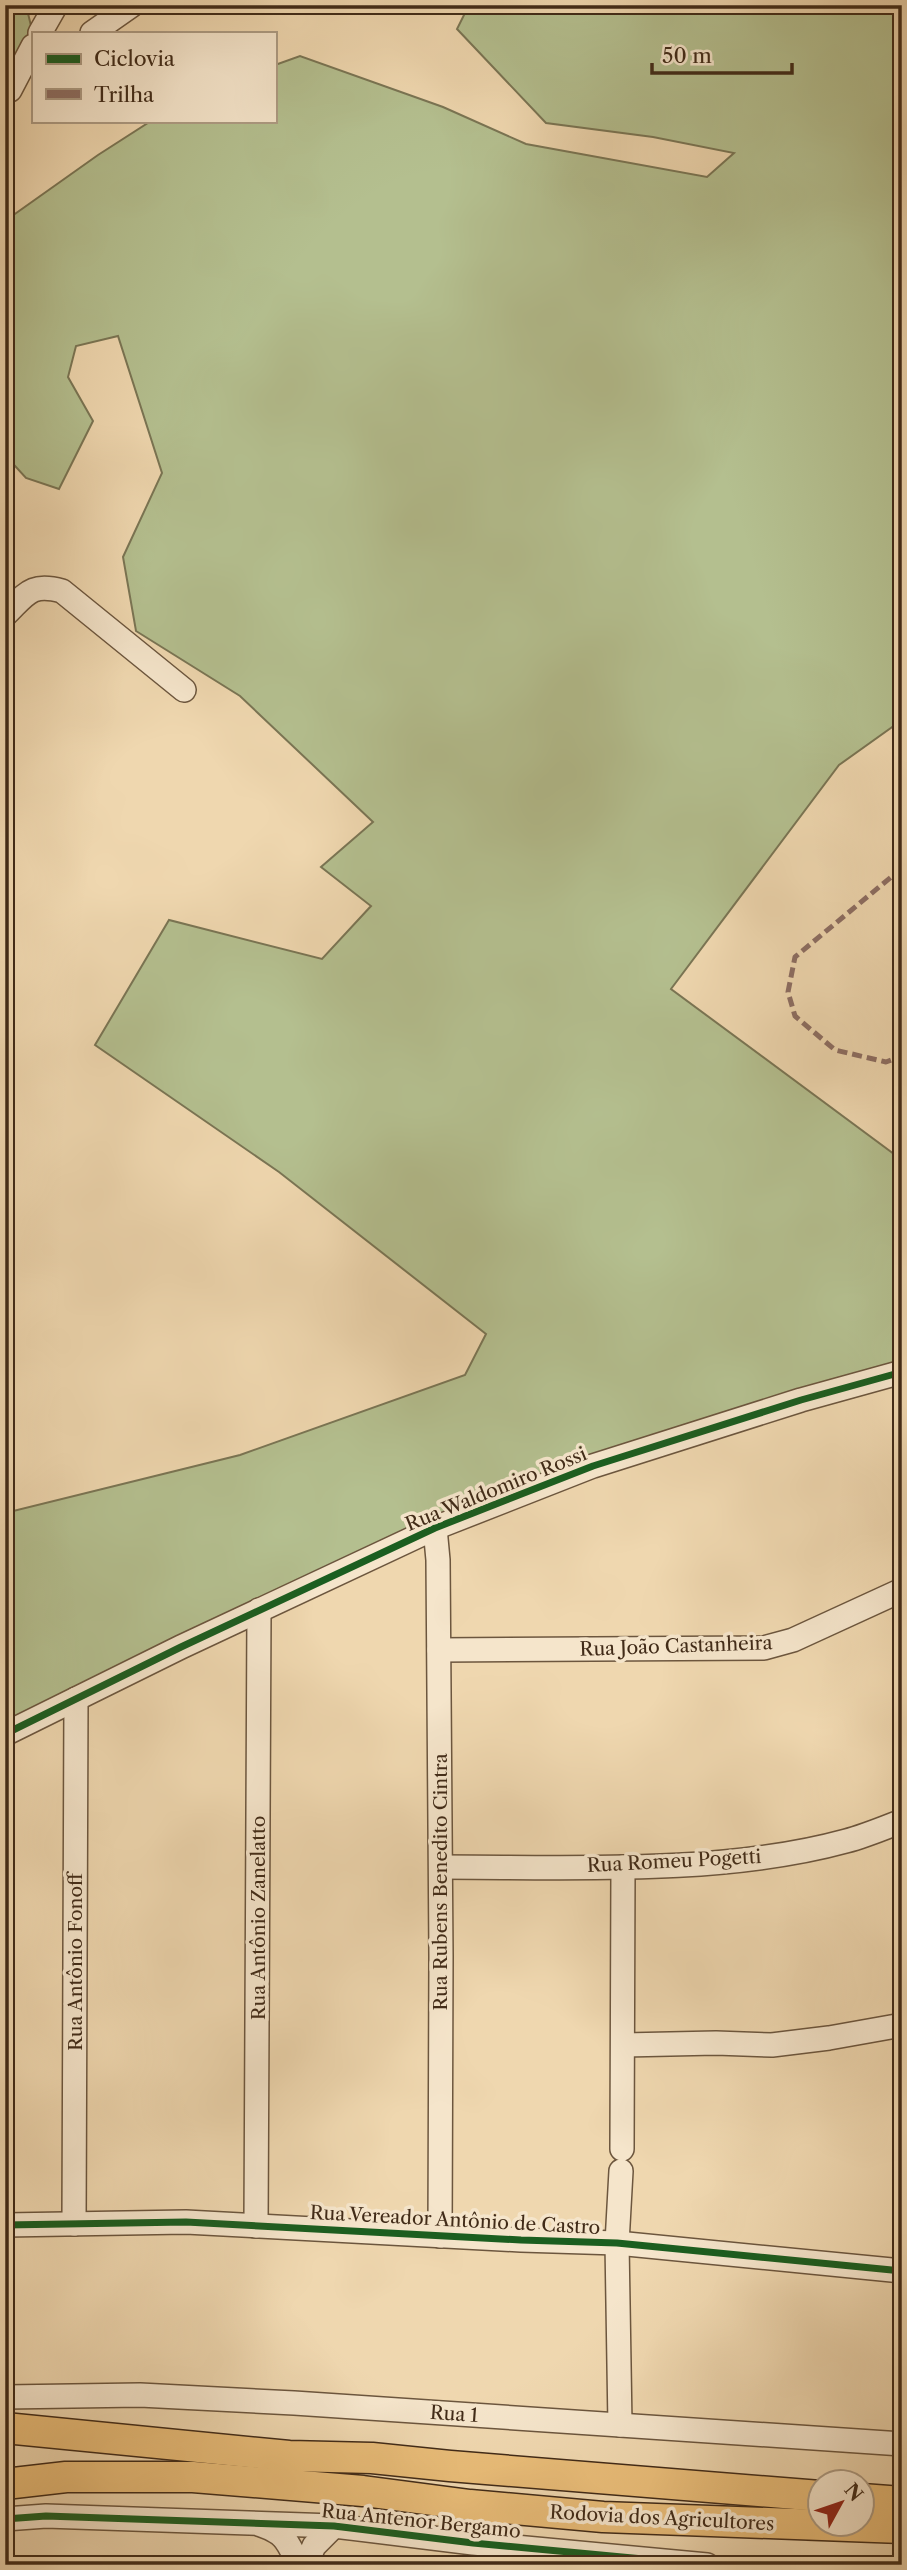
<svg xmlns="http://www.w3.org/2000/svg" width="907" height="2570" font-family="'Libre Caslon Text',serif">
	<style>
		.green { fill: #b4bf8f; stroke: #7a7554; stroke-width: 2 }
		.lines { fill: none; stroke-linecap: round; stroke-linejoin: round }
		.minor-casing { stroke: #6c563e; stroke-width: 26 }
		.major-casing { stroke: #412b18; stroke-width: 33 }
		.minor { stroke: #f5e5cb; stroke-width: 23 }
		.major { stroke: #e8bc78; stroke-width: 30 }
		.quiet { stroke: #8d6e63; stroke-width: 5; stroke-dasharray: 10 5; stroke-linecap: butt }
		.cycleway-casing { stroke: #f5e5cb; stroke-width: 11 }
		.cycleway { stroke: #1b5e20; stroke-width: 7 }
		.labels { text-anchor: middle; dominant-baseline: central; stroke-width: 7; stroke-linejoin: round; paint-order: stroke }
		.street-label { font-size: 19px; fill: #412b18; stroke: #f5e5cb }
	</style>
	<rect width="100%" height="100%" fill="#efd7af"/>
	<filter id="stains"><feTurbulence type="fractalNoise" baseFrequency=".00286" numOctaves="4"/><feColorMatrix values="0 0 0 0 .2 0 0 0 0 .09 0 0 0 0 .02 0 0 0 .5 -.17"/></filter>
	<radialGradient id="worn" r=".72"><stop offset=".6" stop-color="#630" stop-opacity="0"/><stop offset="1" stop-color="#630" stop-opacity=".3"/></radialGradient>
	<g class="green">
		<path d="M5 5H26L32 30 5 73Z"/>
		<path d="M469 5H902V720L839 765 671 989 902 1160V1372L593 1466 5 1734V1513L240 1455 465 1375 486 1334 279 1172 95 1045 169 920 322 959 371 906 321 867 373 822 240 696 136 631 123 557 162 473 118 336 76 346 68 377 93 421 59 489 26 478 5 455V221L98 155 151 121H275V65L300 56 443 107 526 144 707 177 734 153 653 137 546 123 457 29Z"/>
	</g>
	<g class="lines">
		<defs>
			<g id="minor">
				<path d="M40 33 56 5"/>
				<path d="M92 33 132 5"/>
				<path d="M10 90 33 46"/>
				<path d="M5 615C26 595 30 582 62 591L184 690"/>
				<path d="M435 1528 438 1560 441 1956 440 2236"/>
				<path d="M439 1650 764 1648 793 1640 902 1590"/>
				<path d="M5 1734 181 1647 435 1528 593 1466 801 1400 902 1372"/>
				<path d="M441 1867C570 1867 722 1875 846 1841 865 1836 884 1828 902 1821"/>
				<path d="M624 2045 716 2043 772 2045 829 2038 902 2025"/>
				<path d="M622 2149 623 1867"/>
				<path d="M74 2224 76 1699"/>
				<path d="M5 2225 186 2222 521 2240 617 2243 902 2271"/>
				<path d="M256 2226 259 1610"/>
				<path d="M5 2397 140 2395 294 2403 902 2444"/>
				<path d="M620 2425 617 2243 621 2171"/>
				<path d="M5 2519 46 2516 334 2526 473 2543 707 2565"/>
				<path d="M261 2525C287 2534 287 2542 299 2565"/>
				<path d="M306 2565 314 2546 334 2526"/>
			</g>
			<g id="major">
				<path d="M5 2428 289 2456 372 2458 450 2466 820 2496"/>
				<path d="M5 2484 66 2477H193L363 2491 470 2505 603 2517 902 2528"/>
				<path d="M862 2499 902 2502"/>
			</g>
		</defs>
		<use href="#minor" class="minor-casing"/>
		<use href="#major" class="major-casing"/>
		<use href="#minor" class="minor"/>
		<use href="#major" class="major"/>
		<path class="quiet" d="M902 868 795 957 788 992 795 1016 835 1050 886 1062 902 1056"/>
		<defs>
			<g id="cycleway">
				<path d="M5 1734 181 1647 435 1528 593 1466 801 1400 902 1372"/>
				<path d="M5 2225 186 2222 521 2240 617 2243 902 2271"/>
				<path d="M5 2519 46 2516 334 2526 473 2543 707 2565"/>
			</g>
		</defs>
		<use href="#cycleway" class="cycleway-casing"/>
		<use href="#cycleway" class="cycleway"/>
	</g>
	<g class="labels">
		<g class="street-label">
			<text transform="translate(496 1489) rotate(-22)">Rua Waldomiro Rossi</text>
			<text transform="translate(676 1646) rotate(-2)">Rua João Castanheira</text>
			<text transform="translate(674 1861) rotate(-3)">Rua Romeu Pogetti</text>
			<text transform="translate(440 1882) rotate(-90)">Rua Rubens Benedito Cintra</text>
			<text transform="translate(258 1918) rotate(-90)">Rua Antônio Zanelatto</text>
			<text transform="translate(75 1962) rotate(-90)">Rua Antônio Fonoff</text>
			<text transform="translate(455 2220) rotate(3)">Rua Vereador Antônio de Castro</text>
			<text transform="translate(454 2414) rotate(4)">Rua 1</text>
			<text transform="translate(662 2518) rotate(3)">Rodovia dos Agricultores</text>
			<text transform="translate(421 2521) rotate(6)">Rua Antenor Bergamo</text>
		</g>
	</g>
	<rect width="907" height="2570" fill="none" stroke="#efd7af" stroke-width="28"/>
	<rect x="7" y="7" width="893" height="2556" fill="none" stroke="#412b18" stroke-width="3.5"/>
	<rect x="14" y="14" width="879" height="2542" fill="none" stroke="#412b18" stroke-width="2"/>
	<rect x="32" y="32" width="245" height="91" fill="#f5e5cb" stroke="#ad9b83" stroke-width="2"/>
	<rect x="46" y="54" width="35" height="10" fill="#1b5e20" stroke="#ad9b83" stroke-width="2"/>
	<text x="94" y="66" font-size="21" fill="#412b18">Ciclovia</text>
	<rect x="46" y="89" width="35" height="10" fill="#8d6e63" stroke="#ad9b83" stroke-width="2"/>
	<text x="94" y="102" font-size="21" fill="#412b18">Trilha</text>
	<g transform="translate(841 2503) rotate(50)"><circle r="33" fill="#f5e5cb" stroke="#ad9b83" stroke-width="2"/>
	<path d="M0-5L12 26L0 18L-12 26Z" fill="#8f2418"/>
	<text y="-10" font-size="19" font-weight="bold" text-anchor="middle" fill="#412b18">N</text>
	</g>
	<path d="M652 63v10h140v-10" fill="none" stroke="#412b18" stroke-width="3.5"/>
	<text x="662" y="63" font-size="21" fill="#412b18" stroke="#f5e5cb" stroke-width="5" paint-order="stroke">50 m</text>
	<rect width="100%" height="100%" filter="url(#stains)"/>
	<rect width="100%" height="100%" fill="url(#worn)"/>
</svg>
